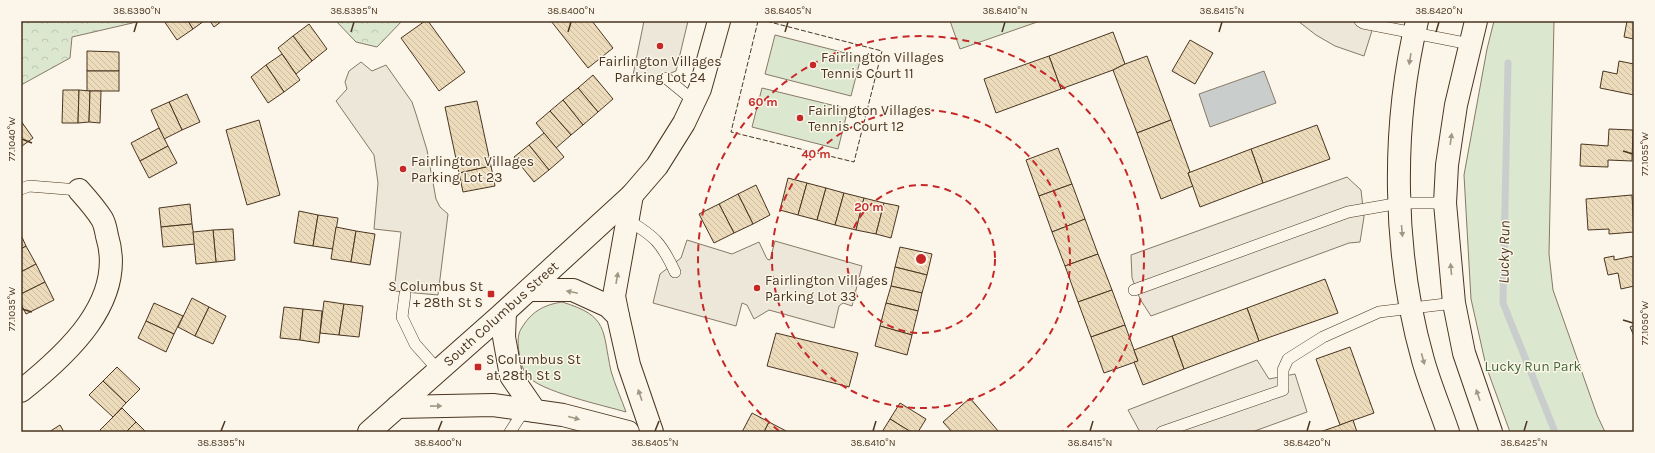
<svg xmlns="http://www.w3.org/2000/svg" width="1655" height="453" font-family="Karla,sans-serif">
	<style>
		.green { fill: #dce7d0; stroke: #887966 }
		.forest { fill: url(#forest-crowns); stroke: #887966 }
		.parking { fill: #ede7d9; stroke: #887966 }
		.water { fill: #c9cecd; stroke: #887966 }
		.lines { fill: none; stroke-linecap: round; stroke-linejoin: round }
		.stream { stroke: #c9cecd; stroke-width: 7 }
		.building { fill: url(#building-back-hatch); stroke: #4a3520 }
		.lane-casing { stroke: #4a3520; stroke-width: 12 }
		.street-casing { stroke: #4a3520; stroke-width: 24 }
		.secondary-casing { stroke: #4a3520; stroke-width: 24 }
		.lane { stroke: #fbf6e9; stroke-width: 11 }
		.street { stroke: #fbf6e9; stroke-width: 22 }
		.secondary { stroke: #fbf6e9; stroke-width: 22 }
		.fence { stroke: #4a3520; stroke-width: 1; stroke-dasharray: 5 2; stroke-linecap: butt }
		.oneway { fill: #a29684 }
		.ticks { fill: none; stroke: #4a3520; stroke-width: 1.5 }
		.ring { fill: none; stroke: #c62828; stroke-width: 2; stroke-dasharray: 7 5 }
		.poi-dot { fill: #c62828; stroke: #fbf6e9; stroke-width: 1.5 }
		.labels { text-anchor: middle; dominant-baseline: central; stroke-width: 3; stroke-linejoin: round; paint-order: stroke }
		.poi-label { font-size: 14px; fill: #4a3520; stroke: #fbf6e9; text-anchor: start }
		.street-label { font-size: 14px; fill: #4a3520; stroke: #fbf6e9 }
		.park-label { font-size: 14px; fill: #436837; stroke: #fbf6e9 }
		.water-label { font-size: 15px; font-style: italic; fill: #4a3520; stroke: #fbf6e9 }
		.centre { fill: #c62828; stroke: #fbf6e9; stroke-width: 2 }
		.ring-label { font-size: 12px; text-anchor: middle; font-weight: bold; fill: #c62828; stroke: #fbf6e9; stroke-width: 3; stroke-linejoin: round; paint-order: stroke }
		.neatline { fill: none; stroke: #4a3520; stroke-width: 1.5 }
		.ticks-label { font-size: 10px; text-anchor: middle; fill: #4a3520 }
	</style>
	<defs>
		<pattern id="forest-crowns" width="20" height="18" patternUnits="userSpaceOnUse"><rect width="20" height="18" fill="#dce7d0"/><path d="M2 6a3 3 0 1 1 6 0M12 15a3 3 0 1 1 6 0" fill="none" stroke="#bec7b2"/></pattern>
		<pattern id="building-back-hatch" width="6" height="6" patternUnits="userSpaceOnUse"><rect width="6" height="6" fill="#ecdcbc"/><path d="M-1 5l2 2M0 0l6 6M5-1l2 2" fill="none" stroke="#ccbda1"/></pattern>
	</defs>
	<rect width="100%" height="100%" fill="#fbf6e9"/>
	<g class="green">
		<path d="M950 21H1040L960 49Z"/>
		<path d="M1494 21H1554L1549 254 1553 290 1597 415 1605 432H1510L1486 366 1471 299 1464 175 1487 49Z"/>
		<path d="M775 35 861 57 851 96 765 74Z"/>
		<path d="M762 88 848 109 838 149 752 127Z"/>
		<path d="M562 302C609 316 602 330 611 371 615 385 621 398 626 412 606 406 537 391 527 375 522 369 520 360 519 352 518 346 517 335 521 329 531 312 543 305 562 302Z"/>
	</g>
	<g class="forest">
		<path d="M21 21H141L72 37 70 58 21 85Z"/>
		<path d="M336 21H402L377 47 356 42Z"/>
	</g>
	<g class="parking">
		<path d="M644 21H688L676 71 655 79 633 75Z"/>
		<path d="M1298 21H1375L1364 56 1335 46 1316 35Z"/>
		<path d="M361 62 372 71 386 65 412 102 416 114 427 150 436 199 440 207 448 214 438 295 394 291 401 232 374 229 378 183 374 155 336 101 347 89 345 82 349 71Z"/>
		<path d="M1347 177 1361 190 1364 217 1360 242 1349 243 1151 316 1140 299 1132 278 1131 255Z"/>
		<path d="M687 240 732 254 759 242 767 259 770 260 775 241 862 266 852 306 843 303 839 306 834 328 769 310 754 319 747 305 742 303 736 326 653 303 660 274 681 258Z"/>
		<path d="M1257 360 1269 379 1295 374 1307 412 1252 432H1140L1128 410Z"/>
	</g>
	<path class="water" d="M1264 71 1276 103 1210 127 1199 94Z"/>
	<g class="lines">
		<path class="stream" d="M1508 63 1503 303 1555 432"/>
	</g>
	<g class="building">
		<path d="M164 21H188L193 29 177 40Z"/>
		<path d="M188 21H204L193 29Z"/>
		<path d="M210 21H222L214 27Z"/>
		<path d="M425 21H428L465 72 439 91 401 38Z"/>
		<path d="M551 21H592L613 48 588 68Z"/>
		<path d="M1627 21H1634V39L1624 37Z"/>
		<path d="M309 24 327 49 312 61 293 36Z"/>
		<path d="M1113 32 1125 64 1113 70 1061 89 1049 56Z"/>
		<path d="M293 36 312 61 296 74 278 48Z"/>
		<path d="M1190 40 1213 53 1195 84 1172 71Z"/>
		<path d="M87 51 119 52V71H87Z"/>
		<path d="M282 54 300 80 284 92 266 65Z"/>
		<path d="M1049 56 1061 89 996 113 984 79Z"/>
		<path d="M1147 56 1171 120 1137 133 1113 70 1125 64Z"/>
		<path d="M1619 61 1634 64V95L1600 88 1603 71 1617 74Z"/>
		<path d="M266 65 284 92 268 103 251 77Z"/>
		<rect x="87" y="71" width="32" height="20"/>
		<path d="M593 75 613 99 598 112 578 88Z"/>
		<path d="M578 88 598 112 583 125 563 100Z"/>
		<path d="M63 90H79L78 123H62Z"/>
		<path d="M79 90 90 91 89 122 78 123Z"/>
		<path d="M90 91H101L100 123 89 122Z"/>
		<path d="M187 94 200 122 182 130 169 102Z"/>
		<path d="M563 100 583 125 571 135 550 111Z"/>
		<path d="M477 101 491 166 459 173 445 107Z"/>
		<path d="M169 102 182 130 164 139 151 110Z"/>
		<path d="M550 111 571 135 556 148 536 123Z"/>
		<path d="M259 120 280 195 247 205 226 130Z"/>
		<path d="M1171 120 1190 172 1188 173 1193 186 1161 199 1137 133Z"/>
		<path d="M21 121 33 138 22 146 21 145Z"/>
		<path d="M1317 125 1330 159 1263 183 1251 149Z"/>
		<path d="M159 128 168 146 140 161 131 143Z"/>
		<path d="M1609 129 1633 130 1632 161 1608 160V167L1580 166 1581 144 1608 146Z"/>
		<path d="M544 133 564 157 549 170 529 145Z"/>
		<path d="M529 145 549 170 534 182 514 157Z"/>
		<path d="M168 146 177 163 149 178 140 161Z"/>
		<path d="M1058 148 1072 184 1039 196 1026 160Z"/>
		<path d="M1251 149 1263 183 1200 207 1188 173Z"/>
		<path d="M491 166 495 186 463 192 459 173Z"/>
		<path d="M788 178 807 183 798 215 780 210Z"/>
		<path d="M807 183 826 188 817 220 798 215Z"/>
		<path d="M1072 184 1085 219 1052 232 1039 196Z"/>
		<path d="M756 185 770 215 753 224 738 194Z"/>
		<path d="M826 188 844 193 835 225 817 220Z"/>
		<path d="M844 193 864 198 856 230 835 225Z"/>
		<path d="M738 194 753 224 734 233 719 204Z"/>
		<path d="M1632 195 1634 232 1609 234V229L1588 230 1586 199Z"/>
		<path d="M864 198 884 203 876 234 856 230Z"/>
		<path d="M884 203 899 206 891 238 876 234Z"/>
		<path d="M190 204 192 224 161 227 159 208Z"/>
		<path d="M719 204 734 233 714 243 699 214Z"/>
		<path d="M299 211 318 215 313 246 294 243Z"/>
		<path d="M318 215 338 218 333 249 313 246Z"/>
		<path d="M1085 219 1098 254 1065 266 1052 232Z"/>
		<path d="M192 224 195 244 163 247 161 227Z"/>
		<path d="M336 227 356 231 351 262 331 259Z"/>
		<path d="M233 229 235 260 216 262 213 230Z"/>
		<path d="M213 230 216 262 196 264 193 232Z"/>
		<path d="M356 231 375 234 370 265 351 262Z"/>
		<path d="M21 235 26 246 21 249Z"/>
		<path d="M26 246 36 264 21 272V249Z"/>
		<path d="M900 247 932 254 927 275 895 267Z"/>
		<path d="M1098 254 1112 290 1078 302 1065 266Z"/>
		<path d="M1614 256V260L1634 256V286L1621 289 1618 273 1608 275 1604 258Z"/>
		<path d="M36 264 45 282 21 294V272Z"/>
		<path d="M895 267 927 275 922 293 891 286Z"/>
		<path d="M1325 279 1338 313 1259 341 1247 308Z"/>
		<path d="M45 282 54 300 26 314 21 304V294Z"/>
		<path d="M891 286 922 293 918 311 886 303Z"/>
		<path d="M1112 290 1125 325 1091 337 1078 302Z"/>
		<path d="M192 298 209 307 195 336 178 327Z"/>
		<path d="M324 301 344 304 339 335 320 333Z"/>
		<path d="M154 303 183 316 174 334 146 321Z"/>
		<path d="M886 303 918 311 912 335 880 326Z"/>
		<path d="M344 304 363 306 359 337 339 335Z"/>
		<path d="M209 307 226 316 213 344 195 336Z"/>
		<path d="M284 307 303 309 300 340 280 338Z"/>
		<path d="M1247 308 1259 341 1184 369 1172 336Z"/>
		<path d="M303 309 322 311 319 343 300 340Z"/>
		<path d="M146 321 174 334 166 352 138 338Z"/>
		<path d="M1125 325 1138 361 1104 373 1091 337Z"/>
		<path d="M1634 325V336L1630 327Z"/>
		<path d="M880 326 912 335 907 355 875 346Z"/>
		<path d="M776 333 858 353 849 387 767 366Z"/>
		<path d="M1172 336 1184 369 1143 385 1134 362 1138 361 1134 350Z"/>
		<path d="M1350 347 1374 413 1340 425 1316 359Z"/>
		<path d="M117 367 140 389 126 403 103 381Z"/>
		<path d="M103 381 126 403 113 417 89 395Z"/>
		<path d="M970 398 999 432H952L943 422Z"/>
		<path d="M900 403 926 419 918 432H911L890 419Z"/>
		<path d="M122 408 136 422 126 432H101L100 430Z"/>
		<path d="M752 413 769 422 764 432H742Z"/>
		<path d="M890 419 911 432H882Z"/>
		<path d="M1353 420 1357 432H1320L1340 425Z"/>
		<path d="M136 422 146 432H126Z"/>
		<path d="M769 422 788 432H764Z"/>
		<path d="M60 425 64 432H49Z"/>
	</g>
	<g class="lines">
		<defs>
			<g id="lane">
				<path d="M1360 21 1363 23 1470 44"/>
				<path d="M666 78 694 101"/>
				<path d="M21 189 29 186 79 190"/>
				<path d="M628 220C655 237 661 242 675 272"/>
				<path d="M1134 290 1348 212 1400 203H1445"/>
				<path d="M405 294 402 317 415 344 439 371"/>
				<path d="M510 432 525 409"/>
				<path d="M1162 432 1283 390V370L1288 359 1323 337 1379 312 1454 303"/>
			</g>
			<g id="street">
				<path d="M529 290H573L608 306 618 316 629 365 652 432"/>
				<path d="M505 312 504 337 511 376 535 411 563 415 628 432"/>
				<path d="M21 391C66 355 127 301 107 236 106 231 105 224 102 219 96 209 87 199 79 190"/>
			</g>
			<g id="secondary">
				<path d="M1417 21C1391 128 1393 254 1423 360 1430 385 1440 408 1448 432"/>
				<path d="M1476 21 1456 105 1447 165 1445 203 1454 303 1464 353 1491 432"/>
				<path d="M618 316 614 296 632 195"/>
				<path d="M397 407 493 405 535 411"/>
				<path d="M369 432 500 316 632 195 657 166 684 123 700 89 719 21"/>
			</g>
		</defs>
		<use href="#lane" class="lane-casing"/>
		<use href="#street" class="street-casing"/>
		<use href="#secondary" class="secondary-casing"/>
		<use href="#lane" class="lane"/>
		<use href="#street" class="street"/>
		<use href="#secondary" class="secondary"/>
		<path class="fence" d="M758 21 731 132 854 162 882 51 766 21"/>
	</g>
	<defs><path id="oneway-solid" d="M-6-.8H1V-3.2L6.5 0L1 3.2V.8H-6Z"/></defs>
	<g class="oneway">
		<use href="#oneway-solid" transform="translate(1410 59) rotate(99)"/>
		<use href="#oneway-solid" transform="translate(1451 139) rotate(-82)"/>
		<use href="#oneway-solid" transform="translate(1402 231) rotate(85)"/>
		<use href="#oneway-solid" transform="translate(1451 269) rotate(-95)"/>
		<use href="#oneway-solid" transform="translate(617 278) rotate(-80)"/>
		<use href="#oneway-solid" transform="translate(572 292) rotate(-168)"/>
		<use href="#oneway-solid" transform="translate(1423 359) rotate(75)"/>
		<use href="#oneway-solid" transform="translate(640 395) rotate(-109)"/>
		<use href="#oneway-solid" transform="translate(1478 395) rotate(-109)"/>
		<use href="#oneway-solid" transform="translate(436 406) rotate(-1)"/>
		<use href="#oneway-solid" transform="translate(574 418) rotate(15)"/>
	</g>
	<path class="ticks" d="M134 32 137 22M351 32 354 22M568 32 571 22M785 32 788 22M1002 32 1005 22M1219 32 1222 22M1436 32 1439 22M22 139 32 143M1623 151 1633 154M22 309 32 312M1623 320 1633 323M221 431 225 421M438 431 442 421M655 431 659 421M873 431 876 421M1090 431 1093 421M1307 431 1310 421M1524 431 1527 421"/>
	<g class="ring">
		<circle cx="921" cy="259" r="74"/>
		<circle cx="921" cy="259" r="149"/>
		<path d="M779 431A223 223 0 1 1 1063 431"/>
	</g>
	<g class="poi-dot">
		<circle cx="660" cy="46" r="4"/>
		<circle cx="813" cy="65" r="4"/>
		<circle cx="800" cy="118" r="4"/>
		<circle cx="403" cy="169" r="4"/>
		<circle cx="757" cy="288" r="4"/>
		<rect x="487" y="290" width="8" height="8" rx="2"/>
		<rect x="474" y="363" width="8" height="8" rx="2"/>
	</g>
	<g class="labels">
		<g class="poi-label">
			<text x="821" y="57">Fairlington Villages<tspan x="821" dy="16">Tennis Court 11</tspan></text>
			<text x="660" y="61" text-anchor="middle">Fairlington Villages<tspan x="660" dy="16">Parking Lot 24</tspan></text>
			<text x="808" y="110">Fairlington Villages<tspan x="808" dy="16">Tennis Court 12</tspan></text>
			<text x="411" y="161">Fairlington Villages<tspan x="411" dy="16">Parking Lot 23</tspan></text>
			<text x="765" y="280">Fairlington Villages<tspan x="765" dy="16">Parking Lot 33</tspan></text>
			<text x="483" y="286" text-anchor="end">S Columbus St<tspan x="483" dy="16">+ 28th St S</tspan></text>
			<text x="486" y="359">S Columbus St<tspan x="486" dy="16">at 28th St S</tspan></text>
		</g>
		<g class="street-label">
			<text transform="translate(501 314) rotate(-42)">South Columbus Street</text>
		</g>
		<g class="park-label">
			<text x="1533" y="366">Lucky Run Park</text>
		</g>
		<g class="water-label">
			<text transform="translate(1504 252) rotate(-89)">Lucky Run</text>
		</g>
	</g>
	<circle cx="921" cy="259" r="6" class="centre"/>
	<g class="ring-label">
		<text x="763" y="106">60 m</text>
		<text x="816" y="158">40 m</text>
		<text x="869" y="211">20 m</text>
	</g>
	<rect width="1655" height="453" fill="none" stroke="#fbf6e9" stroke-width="44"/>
	<rect x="22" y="22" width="1611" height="409" class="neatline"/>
	<g class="ticks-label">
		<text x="137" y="14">38.8390°N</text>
		<text x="354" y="14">38.8395°N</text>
		<text x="571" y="14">38.8400°N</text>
		<text x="788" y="14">38.8405°N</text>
		<text x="1005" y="14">38.8410°N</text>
		<text x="1222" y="14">38.8415°N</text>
		<text x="1439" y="14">38.8420°N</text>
		<text transform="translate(11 139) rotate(-90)" y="4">77.1040°W</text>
		<text transform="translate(1644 154) rotate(-90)" y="4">77.1055°W</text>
		<text transform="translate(11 309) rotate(-90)" y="4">77.1035°W</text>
		<text transform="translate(1644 323) rotate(-90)" y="4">77.1050°W</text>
		<text x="221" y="446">38.8395°N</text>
		<text x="438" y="446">38.8400°N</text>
		<text x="655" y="446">38.8405°N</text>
		<text x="873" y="446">38.8410°N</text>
		<text x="1090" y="446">38.8415°N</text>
		<text x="1307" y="446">38.8420°N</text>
		<text x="1524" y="446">38.8425°N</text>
	</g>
</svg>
